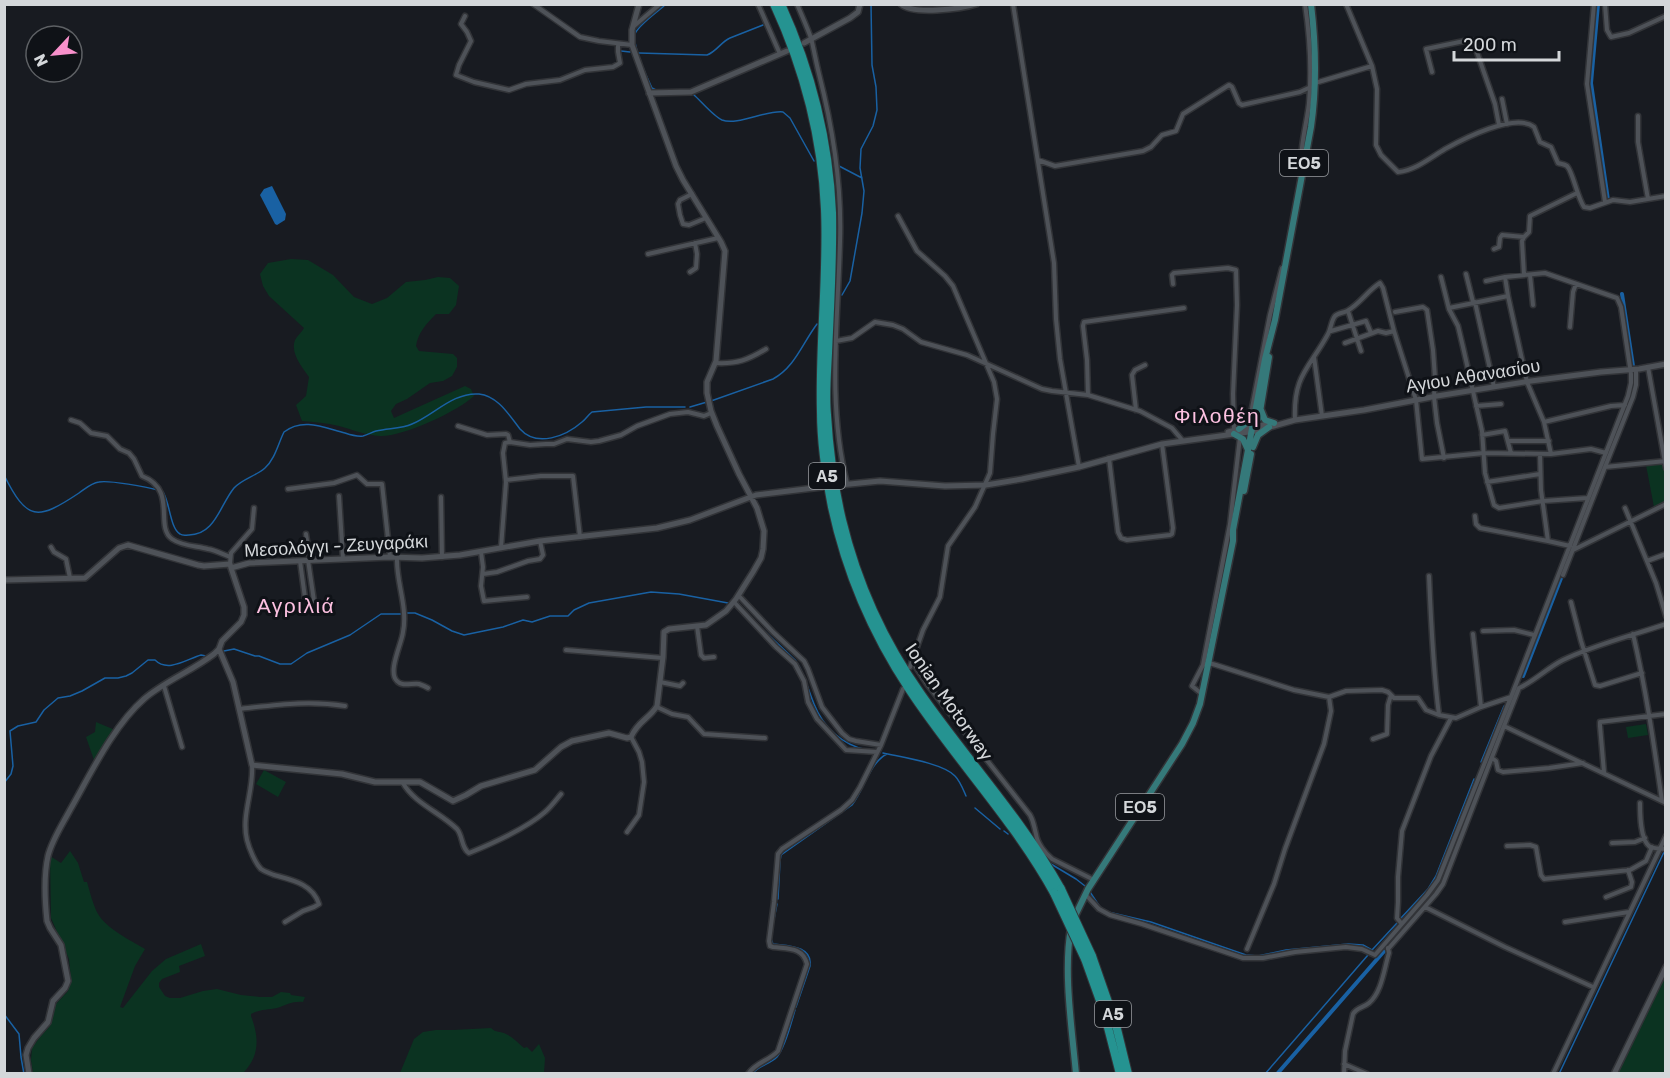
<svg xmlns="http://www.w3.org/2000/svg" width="1670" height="1078" viewBox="0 0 1670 1078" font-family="Rubik,sans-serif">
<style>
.green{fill:#0b3321}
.water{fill:#1961a3}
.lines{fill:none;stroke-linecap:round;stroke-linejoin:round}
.stream{stroke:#1961a3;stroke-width:1.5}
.canal{stroke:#1961a3;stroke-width:4}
.street-casing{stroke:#323438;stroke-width:7}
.secondary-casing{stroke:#323438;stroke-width:8}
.primary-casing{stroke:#323438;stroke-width:9}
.highway-casing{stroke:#323438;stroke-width:10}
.street{stroke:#4e5258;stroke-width:4}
.secondary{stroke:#4e5258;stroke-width:5}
.primary{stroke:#35797a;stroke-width:6}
.highway{stroke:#259391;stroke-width:8}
.highway-bridge-casing{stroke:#323438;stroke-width:10;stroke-linecap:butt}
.highway-bridge{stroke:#259391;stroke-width:8}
.labels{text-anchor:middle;stroke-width:6;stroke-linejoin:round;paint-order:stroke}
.shield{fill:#0f1217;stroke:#999ca0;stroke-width:1.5}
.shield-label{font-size:16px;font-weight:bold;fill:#d4d7da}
.street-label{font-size:18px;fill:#d4d7da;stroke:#0f1217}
.quarter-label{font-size:21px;letter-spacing:1.5px;fill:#fdc1e1;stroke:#0f1217}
</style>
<rect width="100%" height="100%" fill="#181b21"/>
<!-- green -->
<path class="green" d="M291 259 308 260 333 275 354 297 372 304 387 298 406 282 425 280 438 277 450 278 459 286 456 305 449 314H436C426 324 418 333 416 346L419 351 453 354 457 358V367L452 376 443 381 430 383 407 399 396 404 391 411 394 418 465 386 471 389 474 396C458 411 403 437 380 436 366 435 353 430 339 426 326 423 314 422 302 421L296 405 306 396 309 377C302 367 290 353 295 340 297 336 302 332 304 328L269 296 263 286 260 274 268 263Z
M1663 463 1665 475V501L1654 507 1646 465Z
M96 722 115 730 95 763 86 737 95 732Z
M1646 724 1648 735 1628 738 1626 727Z
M264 770 286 782 278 797 256 784Z
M70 851 78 863 84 882H87C90 892 93 905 98 914 107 929 130 940 145 949L135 966 120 1007 123 1008 152 971 166 959 201 944 205 956 179 966 180 972 162 979 159 983V987L165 996 170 998H180L203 991 217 989 241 995 260 997H272L281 992 290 993 291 995 305 997 303 1002C292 1001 287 1005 277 1008 268 1010 260 1009 251 1014V1016C259 1037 260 1056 243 1073H33L31 1060 32 1048 40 1037 50 1026 56 1004 68 991 71 979 69 959 51 918 50 856 61 863Z
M1665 972V1073L1617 1074Z
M491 1028C496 1033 500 1031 506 1034 513 1037 518 1043 524 1048L527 1047 532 1052 539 1044 545 1058 544 1073H400L414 1039 423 1032 436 1030H453Z"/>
<!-- water -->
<path class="water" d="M272 186 286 214 285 220 277 225 275 224 260 195 264 189Z"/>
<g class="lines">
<!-- stream -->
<path class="stream" d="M666 4C659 11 638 25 635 34 632 45 647 78 652 88L656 90H673
M621 51 630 52
M639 53 707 55C716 52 721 42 730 38L763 25
M693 94C701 101 713 116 722 120 737 126 766 110 783 112L790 118 814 161
M839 166 862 178
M842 295 850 281 862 213 864 191 860 168 861 149 873 126 877 110 876 87 872 65 871 4
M711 401 773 379C795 367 802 344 817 324
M690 407 707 402
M4 475C27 521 37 521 79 493 85 489 91 483 99 482 109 480 147 487 158 490
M163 492C170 503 170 528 180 534 183 536 185 535 189 535 215 535 220 505 234 488 242 479 256 476 265 468 275 459 278 444 284 432 303 417 325 428 345 433 351 435 357 437 363 436 368 435 372 432 376 431 388 428 401 429 412 424 434 415 453 392 479 394 498 396 509 415 520 429 537 448 566 436 582 422 586 419 588 415 592 412L646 407H685
M407 613H415L432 620 452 631 464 635 503 627 523 620 532 622 550 616H568L574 610 589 603 651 592 679 594 728 603
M760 627 795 660 800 668C806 680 809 692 814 704 823 727 842 745 867 750
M224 651 234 649 255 656H259L280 664H291L307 653 350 635 381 614H401
M883 753C900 757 943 763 955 776 960 781 963 789 966 796
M1481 762 1504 706
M4 783 11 774 13 766 10 731 18 726 36 722 44 710 58 698 70 696 82 691 105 678H118L126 676 132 673 148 660H155C168 673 187 659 201 655L206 656
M975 808 1000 829
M1004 831 1008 834
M1051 864 1076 879 1085 886
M1090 892 1100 907 1108 912 1151 922 1246 955 1258 956 1286 950 1348 944 1363 945 1372 950 1397 923
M778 899 780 861 781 855 852 805C864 790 870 762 887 754
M1401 918 1428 889 1436 876 1474 779
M772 929 777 904
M771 939 773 944C786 946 813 945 810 966L796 1007
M4 1014 19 1034 21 1057 24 1074
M752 1074C759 1065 769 1065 777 1057 786 1046 791 1023 795 1010
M1265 1074 1368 955
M1559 1074 1664 852"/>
<!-- canal -->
<path class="canal" d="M1598 4 1591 83 1608 200
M1622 294 1633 366
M1523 676 1563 573
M1277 1074 1386 949"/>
<defs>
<path id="street" d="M533 4 580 37 599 41 632 45
M758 4 780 54
M797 4C802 16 807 27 811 38 814 50 816 62 819 74 833 129 842 185 840 242 838 322 827 404 847 483
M1013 4 1054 263 1056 319 1060 359 1079 467
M1346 4 1372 66
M1594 4 1587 84 1605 202
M1605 4 1607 30 1611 37 1629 33 1666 16
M465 16 461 24 467 32 471 41 459 65 456 75 474 82 509 90 526 84 560 80 585 70 613 67 620 63 618 52V44
M634 26 660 4
M1432 72 1426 49 1469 40 1473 41 1495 104 1499 125
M1315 83 1372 66 1377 89 1376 145 1381 155 1398 172C1416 170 1430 158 1445 149 1463 139 1515 112 1534 127L1540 142 1551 147 1558 163C1561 164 1564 164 1567 166 1573 172 1577 197 1584 207L1590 208 1613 200 1630 202 1666 196
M1502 99 1507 124
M1638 116V142L1648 199
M1038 160 1055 166 1143 151 1151 147 1162 135 1176 131 1183 114 1229 85 1232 87 1239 103 1242 105 1300 92 1315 85
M1302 168C1299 149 1307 123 1309 103 1312 69 1310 38 1305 4
M692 194 680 200 678 204 680 215 683 224 689 225 706 218
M898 216 917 251 945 276 953 286 994 382 997 399 993 434 990 473 975 507 948 546 940 597 923 630 910 667
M1494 249 1499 247 1500 238 1502 235 1524 237
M648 254 718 238
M690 272 696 268 697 254 695 243
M1466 274 1473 302
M1524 275 1522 241 1524 237 1529 232 1530 216 1577 193
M1530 275 1533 305
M1441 277 1449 309 1458 326 1463 347 1482 431 1485 473 1494 505 1499 508 1543 501 1588 498
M1486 281 1505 277
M1173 284 1172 275 1174 273 1228 268 1236 270 1237 305 1233 394 1234 430
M1475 302 1494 387
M1449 308 1508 296
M1348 311 1361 351
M1395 312 1423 307 1427 310 1433 350 1435 378 1434 397 1437 423 1444 458
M1570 327 1573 292 1576 284
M1331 331 1366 321 1371 333
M836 341 852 338 875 322 893 325 903 329 921 342 967 355 1042 389 1052 391 1088 395 1140 411 1172 428 1183 441
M1345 343 1378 331 1386 333 1394 331
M1314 357 1322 416
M716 363C737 364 748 360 766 349
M1648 367 1666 468
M1636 370V385L1633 397 1605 467 1666 461
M1088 395 1087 360 1083 326 1084 322 1184 308
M1476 406 1501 404
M1136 410 1132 375 1135 370 1145 365
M1248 418 1252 408 1270 315 1282 268
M71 420 80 423 91 433 107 436 120 449 129 453 134 459 142 476C178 490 154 526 172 539 182 546 196 546 208 549 215 550 222 554 230 557
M1295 420C1293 375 1309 369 1328 334 1331 329 1331 321 1335 316 1338 313 1343 313 1347 311 1360 304 1368 290 1380 283L1383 288 1394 331 1416 400 1422 459 1484 453 1551 454 1591 449 1606 453
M1544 422 1611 406 1625 405
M458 426 487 435 506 434 508 435 510 442
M1482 435 1505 431 1511 453
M1509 441H1549
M1109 458 1118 532 1121 538 1127 540 1170 535 1172 534 1173 528 1162 444
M506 480 541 476H573L580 537
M1487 482 1540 474
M288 489 334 483 357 475 367 484H382L390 557
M339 496 343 559
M441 497 442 557
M1625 508 1656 583 1666 616
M1475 516 1476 524 1480 528 1548 541 1541 490 1540 454
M306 534 310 560
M1548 541 1570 546
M51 547 54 552 66 559 70 578
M501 548 506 482 503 453 505 443 510 442 530 445 546 444H554L567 439 591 442 599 441 621 435 637 426 670 414 688 412 704 416 711 413
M1573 550 1666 504
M481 552 483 567 481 586 484 601 527 597
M397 558C396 582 408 607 403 632 402 643 387 672 397 681 402 687 412 683 419 684 422 685 425 686 428 688
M308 560 314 601
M300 561 305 598
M1647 561 1666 554
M230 564 231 553 252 529 254 508
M483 574 497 572 528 561 540 559 543 555 540 541
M1563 575 1605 467
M1429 576C1431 623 1433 669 1439 715
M739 596 773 632 804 661 808 669 822 707 842 733 849 739 856 741 881 745
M734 602 776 647 795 664 804 681 808 702 817 719 846 750 877 752
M1571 602 1581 641 1595 685 1600 686 1642 673
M697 626 701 655 704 658 714 657
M1483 631 1514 630 1534 635
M1473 634 1481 707
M1633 634C1646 689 1654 745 1662 801
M566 650 663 658
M912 661 927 684 1030 815C1034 822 1034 827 1036 834 1037 843 1045 853 1052 859L1094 880
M1203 665 1209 663 1216 665 1294 690 1329 697 1346 691 1382 690 1388 692 1394 698H1418L1426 710 1439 715 1456 718 1481 707 1511 697 1628 396 1631 383V374L1621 307 1617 298 1545 273 1505 277 1508 296 1527 382 1544 422 1551 454
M660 682 680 686 683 683
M164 686 182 747
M1519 688 1504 726 1666 803
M1519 688C1535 681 1547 668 1563 660 1596 644 1631 636 1666 624
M1202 694 1192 686 1203 665 1230 524 1240 437
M657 707 672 714 688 717 704 734 765 738
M239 709C276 705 308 700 345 706
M1373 739 1387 734 1388 705 1391 695
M1492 758 1496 761 1498 770 1503 772 1549 768 1583 763
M252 765C254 790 241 815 247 840 249 848 255 863 261 869 265 872 270 873 274 875 292 880 313 884 319 904L314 907 303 911 285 922
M1604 772 1600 726V722L1666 714
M403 783C414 803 441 813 457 829 463 836 461 848 469 853 491 844 528 827 545 812 551 807 556 800 561 794
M1640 803C1640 814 1640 840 1650 847 1655 849 1661 848 1666 849
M627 832 639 815 644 782 642 762 639 752 631 737
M1612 843 1635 842 1645 838
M1507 846 1530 845 1536 847 1541 875 1544 879 1630 870 1646 861 1652 847
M1086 895 1099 909 1110 915 1142 924 1243 958H1263L1295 952 1346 947 1362 949 1375 955 1427 895 1438 880 1511 697
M1606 897 1631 887 1632 882 1628 870
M1425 907 1505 947 1593 987
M1565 922 1629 912
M1401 923 1397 918 1398 902V877L1402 831 1431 756 1451 718
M1247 949 1274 884 1285 849 1324 744 1331 711 1329 697
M1388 949 1436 894 1443 884 1504 726
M1344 1064 1367 1074
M748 1074C756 1062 769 1061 778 1051L807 964C803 947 788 949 773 947L770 946 769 941 774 902 778 854 782 849 841 810 852 800 860 787 881 745 903 689
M1344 1074 1345 1051 1353 1014C1357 1007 1363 1008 1369 1003 1382 992 1384 969 1389 953L1388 948
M1553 1074 1666 836"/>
<path id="secondary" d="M901 4C912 15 961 9 976 4
M804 43 850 18 858 12 860 4
M649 93 691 92 787 51
M1228 432 1239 429 1275 423
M840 485 880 481 945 486 986 485 1022 479 1079 467 1162 444 1256 431 1295 420 1364 410 1437 396 1531 381 1601 372 1639 369 1666 364
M231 568 249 563 390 557 422 558 460 555 540 541 657 528 690 520 756 495 822 487
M4 580 85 578 119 548 128 545 198 565 204 566 230 564 231 568
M219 649 233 682 252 765 342 774 375 782H420L453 801 466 795 481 786 535 770 561 747 572 741 609 733 627 738 631 737C638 721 649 719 657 706L663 657 664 632 669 629 706 625 726 611 736 599 753 572 761 558 763 549 764 531 757 508 739 474 717 426 711 411 707 393V382L716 361 725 251 721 242 683 180 676 166 632 45V30L639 4
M29 1074 26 1055 28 1048 34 1038 48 1022 53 1001 65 988 68 981 61 945 50 928 47 921C45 902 44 874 48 856 52 840 62 825 70 810 90 775 113 726 144 699 165 681 192 671 214 654L219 649 222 641 241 622 244 615V607L231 568
M1614 1074 1666 967"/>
<path id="primary" d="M1261 410 1265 420 1274 423
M1259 418 1269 357
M1239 429 1249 421 1254 413
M1234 434 1243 439 1248 450
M1253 447 1258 435 1269 427
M1244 491 1251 454
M1074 918 1088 889 1182 744 1193 723 1200 704 1233 541V530L1265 359 1275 320 1311 127C1317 86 1316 46 1311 4
M1071 928C1063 971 1072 1029 1076 1074"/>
<path id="highway" d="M774 4C804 69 822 138 825 209 828 276 819 344 821 412 821 444 826 476 832 507 846 572 872 633 909 689 955 759 1013 819 1054 893
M781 4C811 70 829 141 832 213 833 260 830 306 828 353 827 374 825 395 827 415 829 450 834 486 842 520 857 582 884 642 921 694 967 760 1022 819 1061 889
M1092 956 1116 1025 1128 1074
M1085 959 1104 1012 1120 1074"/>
</defs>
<!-- street casing -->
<use href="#street" class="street-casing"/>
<!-- secondary casing -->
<use href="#secondary" class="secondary-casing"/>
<!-- primary casing -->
<use href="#primary" class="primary-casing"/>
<!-- highway casing -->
<use href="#highway" class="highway-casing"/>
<!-- street -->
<use href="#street" class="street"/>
<!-- secondary -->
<use href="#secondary" class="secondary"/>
<!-- primary -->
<use href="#primary" class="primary"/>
<!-- highway -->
<use href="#highway" class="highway"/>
<defs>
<path id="highway-bridge" d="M1061 889 1092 956
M1054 893 1085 959"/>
</defs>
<!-- highway-bridge casing -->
<use href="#highway-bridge" class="highway-bridge-casing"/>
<!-- highway-bridge -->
<use href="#highway-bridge" class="highway-bridge"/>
</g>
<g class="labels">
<!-- shield labels -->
<g class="shield">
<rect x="1280" y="150" width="48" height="26" rx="4.5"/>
<rect x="809" y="463" width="36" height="26" rx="4.5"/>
<rect x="1116" y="794" width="48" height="26" rx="4.5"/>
<rect x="1095" y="1001" width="36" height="26" rx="4.5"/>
</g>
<g class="shield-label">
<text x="1304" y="169">ΕΟ5</text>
<text x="827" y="482">Α5</text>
<text x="1140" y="813">ΕΟ5</text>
<text x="1113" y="1020">Α5</text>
</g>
<!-- street labels -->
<g class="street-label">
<text transform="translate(1473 376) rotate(-9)" y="6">Αγιου Αθανασίου</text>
<text transform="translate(336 546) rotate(-3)" y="6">Μεσολόγγι - Ζευγαράκι</text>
<text transform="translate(949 702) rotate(55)" y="6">Ionian Motorway</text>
</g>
<!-- quarter labels -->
<g class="quarter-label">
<text x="1217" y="423">Φιλοθέη</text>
<text x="296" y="613">Αγριλιά</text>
</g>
</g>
<!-- border -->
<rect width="1670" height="1078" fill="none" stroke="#d4d7da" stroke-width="12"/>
<!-- north arrow -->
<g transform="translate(54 54) rotate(244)"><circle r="28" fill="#0f1217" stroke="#5e6165" stroke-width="1.5"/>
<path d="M0-4.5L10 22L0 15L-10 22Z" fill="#f890cb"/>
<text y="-9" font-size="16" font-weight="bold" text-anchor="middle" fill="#d4d7da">N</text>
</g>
<!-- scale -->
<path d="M1454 51v9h105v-9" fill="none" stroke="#d4d7da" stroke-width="3"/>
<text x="1463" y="51" font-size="18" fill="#d4d7da" stroke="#0f1217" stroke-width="4.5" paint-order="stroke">200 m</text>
</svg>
